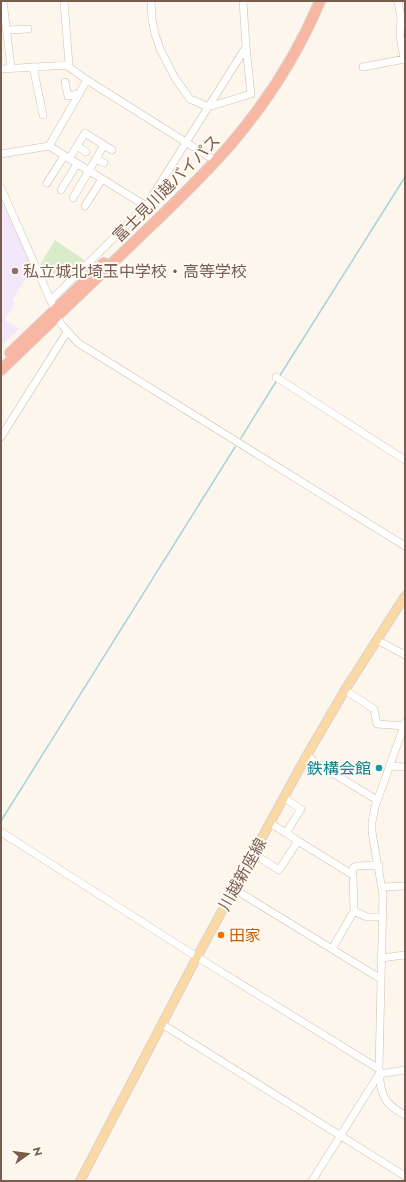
<svg xmlns="http://www.w3.org/2000/svg" width="406" height="1182" viewBox="0 0 406 1182" font-family="Jost,'Noto Sans JP',sans-serif">
<style>
.education{fill:#f3e8fa}
.green{fill:#d8ecc9}
.lines{fill:none;stroke-linecap:round;stroke-linejoin:round}
.stream{stroke:#a5d3da;stroke-width:1.5}
.minor-casing{stroke:#d1beb0;stroke-width:8}
.major-casing{stroke:#dad1cd;stroke-width:10}
.highway-casing{stroke:#dad1cd;stroke-width:12}
.minor{stroke:#fff;stroke-width:7}
.major{stroke:#fbd9a5;stroke-width:8}
.highway{stroke:#f7b7a3;stroke-width:10}
.education-dot{fill:#8d6e63;stroke:#fffaf3;stroke-width:1.5}
.culture-dot{fill:#0f9aa8;stroke:#fffaf3;stroke-width:1.5}
.food-dot{fill:#e8710a;stroke:#fffaf3;stroke-width:1.5}
.labels{text-anchor:middle;stroke-width:4;stroke-linejoin:round;paint-order:stroke}
.street-label{font-size:16px;fill:#7a5c4d;stroke:#fffaf3}
.education-label{font-size:16px;fill:#785e54;stroke:#fffaf3;text-anchor:start}
.culture-label{font-size:16px;fill:#0d838f;stroke:#fffaf3;text-anchor:end}
.food-label{font-size:16px;fill:#c56008;stroke:#fffaf3;text-anchor:start}
</style>
<rect width="100%" height="100%" fill="#fdf6ec"/>
<!-- education -->
<path class="education" d="M1 199 31 264 26 278 12 300 15 303 5 320 19 329 1 346Z"/>
<!-- green -->
<path class="green" d="M55 240 83 259 84 261 65 281 40 265Z"/>
<g class="lines">
<!-- stream -->
<path class="stream" d="M279 377 405 177
M241 438 277 380
M1 821 235 447"/>
<defs>
<path id="minor" d="M3 1 11 68
M151 1 152 19 155 34 160 49 175 78 190 99 208 107 251 94 246 47
M398 1 401 17 400 36 404 59
M7 30 28 29
M66 65 87 80 211 158
M33 67 43 115
M363 67 405 59
M1 69 69 65 64 1
M65 82 68 96 79 94
M49 146 146 206 246 47 243 1
M77 146 86 152
M1 154 49 146 87 80
M69 159 85 133 112 150
M96 159 104 163
M47 183 64 156
M1 188 61 324 78 343 405 546
M61 190 77 164
M73 198 104 145
M85 206 102 179
M51 300 146 206
M276 377 405 460
M1 437 67 332
M377 640 405 655
M345 690 374 709 377 724 404 726
M405 723 375 807 372 822V832L383 895 379 1069C380 1093 383 1104 405 1115
M307 755 316 763 377 800
M389 766 405 767
M270 823 286 833
M1 832 197 957 379 1069
M298 841 353 875 354 911 332 949
M254 854 279 870 298 841 286 833 301 809 284 798
M351 873 354 867 357 866 379 865
M383 887 405 886
M234 889 381 979
M354 911 367 917H382
M381 958 405 955
M162 1024 405 1176
M312 1181 379 1074 405 1070"/>
<path id="major" d="M80 1181 197 957 307 755 345 690 405 596"/>
<path id="highway" d="M10 353 104 263
M1 370C44 329 87 287 130 246 164 213 199 181 230 145 267 102 298 53 320 1"/>
</defs>
<!-- minor casing -->
<use href="#minor" class="minor-casing"/>
<!-- major casing -->
<use href="#major" class="major-casing"/>
<!-- highway casing -->
<use href="#highway" class="highway-casing"/>
<!-- minor -->
<use href="#minor" class="minor"/>
<!-- major -->
<use href="#major" class="major"/>
<!-- highway -->
<use href="#highway" class="highway"/>
</g>
<!-- markers -->
<circle class="education-dot" cx="15" cy="271" r="4"/>
<circle class="culture-dot" cx="379" cy="768" r="4"/>
<circle class="food-dot" cx="221" cy="935" r="4"/>
<g class="labels">
<!-- street labels -->
<g class="street-label">
<text transform="translate(166 188) rotate(-45)" y="6">富士見川越バイパス</text>
<text transform="translate(242 874) rotate(-61)" y="6">川越新座線</text>
</g>
<!-- education labels -->
<g class="education-label">
<text x="23" y="277">私立城北埼玉中学校・高等学校</text>
</g>
<!-- culture labels -->
<g class="culture-label">
<text x="371" y="774">鉄構会館</text>
</g>
<!-- food labels -->
<g class="food-label">
<text x="229" y="941">田家</text>
</g>
</g>
<!-- border -->
<rect width="406" height="1182" fill="none" stroke="#7a5c4d" stroke-width="4"/>
<!-- north arrow -->
<g transform="translate(28 1154) rotate(76)" stroke="#fffaf3" stroke-width="3" paint-order="stroke">
<path d="M0-3L7 15L0 10L-7 15Z" fill="#7a5c4d"/>
<text y="-6" font-size="11" font-weight="bold" text-anchor="middle" fill="#7a5c4d">N</text>
</g>
</svg>
